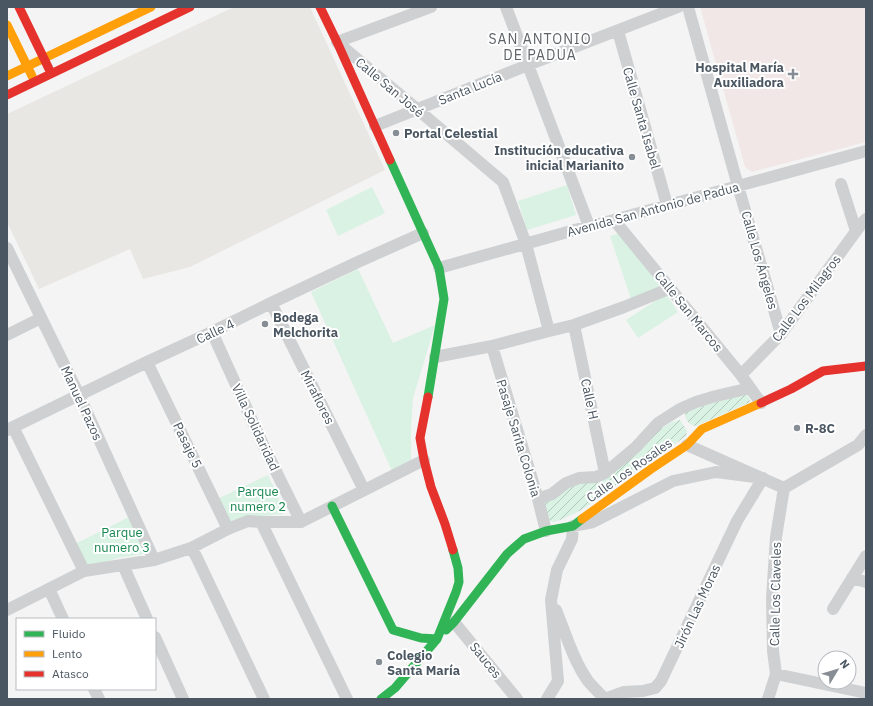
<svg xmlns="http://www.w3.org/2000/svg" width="873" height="706" viewBox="0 0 873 706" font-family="'IBM Plex Sans',sans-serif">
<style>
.commercial{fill:#e8e7e3}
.medical{fill:#f1e7e6}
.park{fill:#d9f2e3}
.garden{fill:url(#garden-furrows)}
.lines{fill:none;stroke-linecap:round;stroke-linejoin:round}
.street{stroke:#ced0d2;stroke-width:12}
.fast{stroke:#30b455;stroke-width:9}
.slow{stroke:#ff9f0a;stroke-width:9}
.jam{stroke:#e5322d;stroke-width:9}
.poi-dot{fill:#868d94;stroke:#fff;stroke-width:1.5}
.labels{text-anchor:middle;stroke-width:4;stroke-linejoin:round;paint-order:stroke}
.poi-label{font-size:13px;font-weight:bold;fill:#4a5661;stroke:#fff;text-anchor:start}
.street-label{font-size:13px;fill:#4a5661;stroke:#fff}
.park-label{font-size:13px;fill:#17864f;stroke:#fff}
.neighbourhood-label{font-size:14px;letter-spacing:1px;fill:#5f6368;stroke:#fff}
</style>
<defs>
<pattern id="garden-furrows" width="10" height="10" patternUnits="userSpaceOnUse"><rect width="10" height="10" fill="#d9f2e3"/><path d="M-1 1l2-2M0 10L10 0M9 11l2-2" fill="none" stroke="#b2c7bb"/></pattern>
</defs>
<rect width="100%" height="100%" fill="#f4f4f4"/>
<!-- commercial -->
<path class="commercial" d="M234 7H310L385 170 190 267 143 279 130 249 39 289 7 222V114Z"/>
<!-- medical -->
<path class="medical" d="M700 7H866V142L752 172 745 167Z"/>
<!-- park -->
<path class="park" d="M567 185 576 215 527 230 518 201Z
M372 187 385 213 338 236 326 210Z
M621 233 661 288 631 299 610 236Z
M358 269 393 343 435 325 413 398 411 429V463L392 471 311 292Z
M666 294 678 312 638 338 626 320Z
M268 475 285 512 283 514 252 517 228 525 215 500Z
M131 516 149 553 118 558 85 569 73 545Z"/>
<!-- garden -->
<path class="garden" d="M745 393 749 398 750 402 696 426C688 425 685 419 685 412Z
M680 420 687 431 686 436 583 509 563 519 554 522 550 521 547 517 543 501 567 487 589 481 655 432 672 422Z"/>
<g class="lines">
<!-- street -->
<path class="street" d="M431 7 337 42 417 109 503 182 526 244 549 331
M506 7 589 226
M688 7 738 186 781 334
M618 31 667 205
M375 126 528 65 678 7
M841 184 856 231
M614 220 741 375 761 403
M7 248 79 395 154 560
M439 268 589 226 599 224 866 151
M271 303 364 490
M574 325 605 473
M212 332 265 449 301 522
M7 335 41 318
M492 346 538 499 546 531
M435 357 492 346 549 331 574 325 624 307 671 288
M147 362 228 529
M741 375 781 334 862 223 866 219
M13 427 84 571
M7 430 147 362 212 332 271 303 360 261 423 233
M687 445 784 488
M784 488 858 445 866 435
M538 499 552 494 566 483 579 478 596 477 605 473 636 447 658 423 680 409 696 402 716 396 750 388
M261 522 347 699
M191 548 196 556 264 699
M123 565 147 619
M852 578 866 582
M49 589 63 619
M833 609 866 556
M7 610 84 571 154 560 191 548 228 529 248 521 261 522H301L424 460
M556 610C566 634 573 660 588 681 593 687 599 693 605 699
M454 622 517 699
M155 637 183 699
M776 674 866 693
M94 689 99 699
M547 699 558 681 551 600 557 570 572 539 573 526 593 522 673 481 716 472 763 478 737 521 661 681 655 688 643 691 624 692 605 699
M768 699 776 674 773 651 772 598 776 537 784 488"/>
<!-- fast -->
<path class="fast" d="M390 160 439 268 444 299 428 397
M332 506 393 630 421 638 437 639
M446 630 454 622 507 554 524 539 546 531 573 526 582 519
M381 699 395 688 437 639 456 592 459 582 458 568 453 550"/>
<!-- slow -->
<path class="slow" d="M7 25 32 76
M7 76 151 7
M582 519 651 469 687 445 702 429 761 403"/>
<!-- jam -->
<path class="jam" d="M19 7 49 69
M320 7 337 42 390 160
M7 95 190 7
M428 397 420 438 424 460 431 487 445 524 453 550
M761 403 791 389 823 371 866 366"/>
</g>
<!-- markers -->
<g class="poi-dot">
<path d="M791 68h4v4h4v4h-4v4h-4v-4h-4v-4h4z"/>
<circle cx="396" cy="133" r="4"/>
<circle cx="632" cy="157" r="4"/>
<circle cx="265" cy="324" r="4"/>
<circle cx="797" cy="428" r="4"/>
<circle cx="379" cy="662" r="4"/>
</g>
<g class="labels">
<!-- poi labels -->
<g class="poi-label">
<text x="784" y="72" text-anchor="end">Hospital María<tspan x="784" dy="15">Auxiliadora</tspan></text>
<text x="404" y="138">Portal Celestial</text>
<text x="624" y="155" text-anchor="end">Institución educativa<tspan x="624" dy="15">inicial Marianito</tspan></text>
<text x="273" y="322">Bodega<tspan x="273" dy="15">Melchorita</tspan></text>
<text x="805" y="433">R-8C</text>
<text x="387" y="660">Colegio<tspan x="387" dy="15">Santa María</tspan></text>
</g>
<!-- street labels -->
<g class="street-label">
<text transform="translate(390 87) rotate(40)" y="5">Calle San José</text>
<text transform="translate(470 88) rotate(-22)" y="5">Santa Lucía</text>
<text transform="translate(642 118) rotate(74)" y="5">Calle Santa Isabel</text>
<text transform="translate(653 209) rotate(-15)" y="5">Avenida San Antonio de Padua</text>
<text transform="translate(760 260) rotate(74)" y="5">Calle Los Ángeles</text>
<text transform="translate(806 298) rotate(-53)" y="5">Calle Los Milagros</text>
<text transform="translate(689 311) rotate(51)" y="5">Calle San Marcos</text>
<text transform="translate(215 331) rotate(-25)" y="5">Calle 4</text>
<text transform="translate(318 397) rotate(63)" y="5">Miraflores</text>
<text transform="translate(590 399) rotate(78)" y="5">Calle H</text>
<text transform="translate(82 403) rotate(65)" y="5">Manuel Pazos</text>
<text transform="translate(256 427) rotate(65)" y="5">Villa Solidaridad</text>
<text transform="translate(519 438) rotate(73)" y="5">Pasaje Sarita Colonia</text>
<text transform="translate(188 445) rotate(64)" y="5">Pasaje 5</text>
<text transform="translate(629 470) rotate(-35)" y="5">Calle Los Rosales</text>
<text transform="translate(775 594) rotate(-89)" y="5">Calle Los Claveles</text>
<text transform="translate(697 606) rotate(-65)" y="5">Jirón Las Moras</text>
<text transform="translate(486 660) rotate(51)" y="5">Sauces</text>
</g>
<!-- park labels -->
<g class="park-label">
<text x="258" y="496">Parque<tspan x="258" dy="15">numero 2</tspan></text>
<text x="122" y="537">Parque<tspan x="122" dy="15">numero 3</tspan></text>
</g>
<!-- neighbourhood labels -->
<g class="neighbourhood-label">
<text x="540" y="44">SAN ANTONIO<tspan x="540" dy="16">DE PADUA</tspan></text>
</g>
</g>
<!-- border -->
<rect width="873" height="706" fill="none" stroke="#4a5661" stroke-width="16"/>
<!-- legend -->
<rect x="16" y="618" width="140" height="72" fill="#ffffff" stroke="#b7bbc0"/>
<rect x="24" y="631" width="20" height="6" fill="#30b455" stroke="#b7bbc0"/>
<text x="52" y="638" font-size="12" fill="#4a5661">Fluido</text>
<rect x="24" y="651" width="20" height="6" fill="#ff9f0a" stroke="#b7bbc0"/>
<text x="52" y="658" font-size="12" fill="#4a5661">Lento</text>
<rect x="24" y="671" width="20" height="6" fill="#e5322d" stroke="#b7bbc0"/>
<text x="52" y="678" font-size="12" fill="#4a5661">Atasco</text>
<!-- north arrow -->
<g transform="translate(837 670) rotate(52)"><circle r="19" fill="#ffffff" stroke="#b7bbc0"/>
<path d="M0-3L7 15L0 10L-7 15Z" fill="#868d94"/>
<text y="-6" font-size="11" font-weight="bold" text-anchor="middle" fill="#4a5661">N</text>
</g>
</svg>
